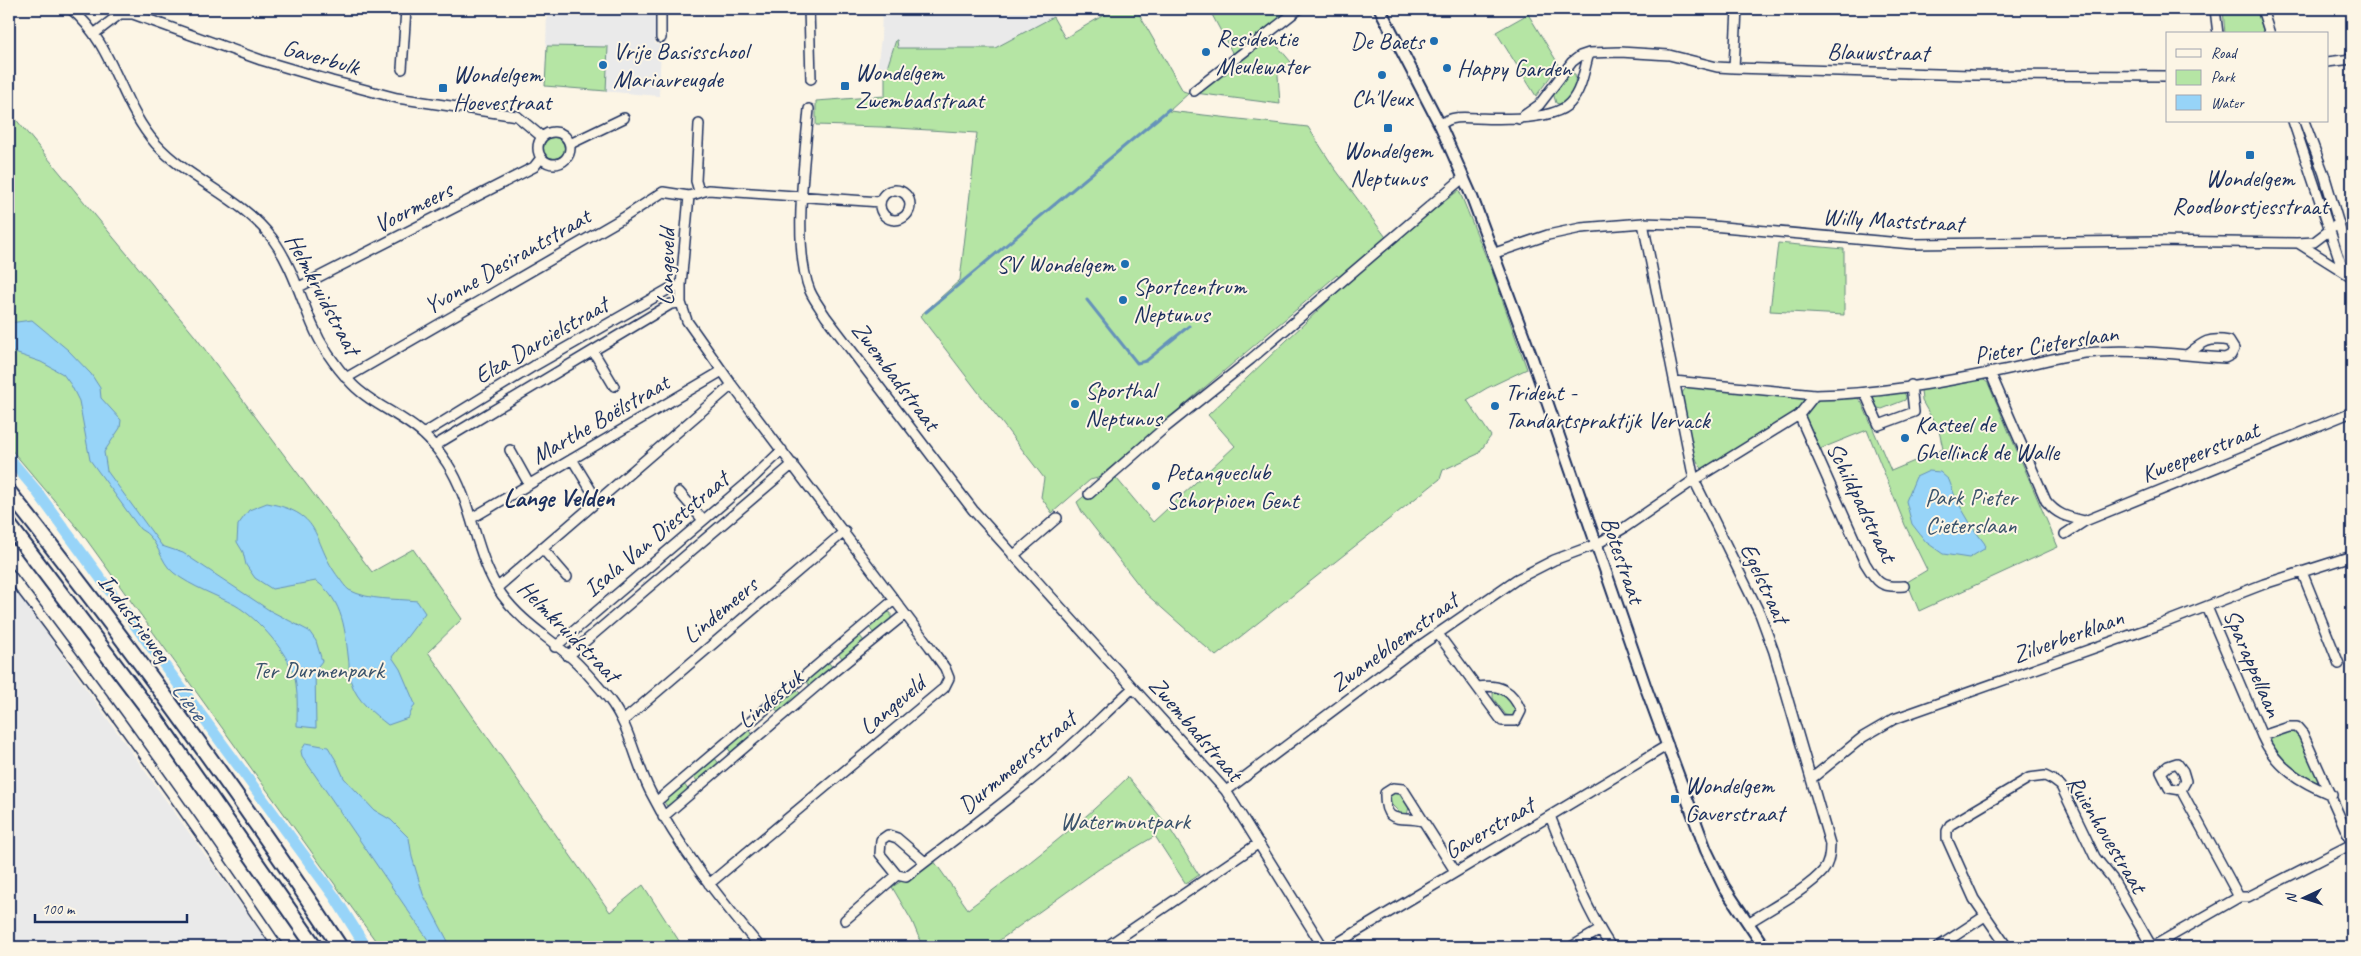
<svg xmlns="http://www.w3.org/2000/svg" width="2361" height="956" viewBox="0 0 2361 956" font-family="Caveat,sans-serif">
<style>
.built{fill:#eaeaea}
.green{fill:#b5e5a4;stroke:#688a81}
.water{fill:#97d4f8;stroke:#6592ba}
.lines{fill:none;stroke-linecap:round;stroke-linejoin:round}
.stream{stroke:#6592ba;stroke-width:3}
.canal{stroke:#97d4f8;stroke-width:11}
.minor-casing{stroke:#1b2f5e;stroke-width:12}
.tertiary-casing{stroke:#1b2f5e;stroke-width:14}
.trunk-casing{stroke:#1b2f5e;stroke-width:18}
.minor{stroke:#fcf5e5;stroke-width:9}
.tertiary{stroke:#fcf5e5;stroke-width:10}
.trunk{stroke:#fcf5e5;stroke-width:14}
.poi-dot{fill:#1f6fb2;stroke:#fcf5e5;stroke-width:2}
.labels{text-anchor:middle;stroke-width:4;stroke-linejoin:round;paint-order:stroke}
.poi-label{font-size:24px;fill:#1b2f5e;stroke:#fcf5e5;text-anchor:start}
.street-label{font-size:24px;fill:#1b2f5e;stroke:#fcf5e5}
.park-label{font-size:24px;fill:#3a536c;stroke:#fcf5e5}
.neighbourhood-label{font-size:25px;font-weight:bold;fill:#1b2f5e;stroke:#fcf5e5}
.water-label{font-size:25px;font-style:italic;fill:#3a5884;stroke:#fcf5e5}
</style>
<rect width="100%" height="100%" fill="#fcf5e5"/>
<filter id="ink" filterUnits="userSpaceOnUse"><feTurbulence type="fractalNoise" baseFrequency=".02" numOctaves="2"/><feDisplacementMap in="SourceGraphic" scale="10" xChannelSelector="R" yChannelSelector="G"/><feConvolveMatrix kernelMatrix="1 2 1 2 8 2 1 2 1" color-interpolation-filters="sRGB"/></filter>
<g filter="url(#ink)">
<!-- built -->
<path class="built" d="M547 9H656L655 44 661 45 659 96 545 86Z
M882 9H1049L1053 17 995 48H898L896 40 887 67 877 70 881 38Z
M9 582 17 592 271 947H9Z"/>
<!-- green -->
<path class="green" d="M1114 9H1136L1183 91 1189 93 1169 111 1308 127 1333 166 1391 244 1459 190 1493 274 1527 369 1487 388 1467 400 1491 436 1478 454 1443 470 1440 479 1216 656 1145 593 1082 512 1077 502 1112 473 1153 522 1235 446 1208 415 1345 285 1337 275 1098 478 1090 480 1052 513 1041 497 1044 478 920 316 960 280 977 133 881 127 816 125V101L885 96V74L896 40H897L898 48H995L1053 17 1065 38Z
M1209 9H1293L1234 56Z
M2223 9H2257L2264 34H2225Z
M1528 14 1559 65 1536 96 1496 32Z
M1269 36 1291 62 1278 75 1280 104 1195 93Z
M547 46 608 47 606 91 545 86Z
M1571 73 1575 74C1577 86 1571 100 1559 104L1556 103 1553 93Z
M9 111 194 335 372 572 413 549 462 619 428 652 610 912 643 885 683 947H380L81 532 9 447Z
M542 148a12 12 0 1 1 24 0a12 12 0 1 1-24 0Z
M1778 243 1844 249V315L1770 311Z
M1981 378 1988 383 2058 547 1919 611 1907 582 1927 570 1905 525 1867 430 1820 449 1803 411 1703 469C1691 462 1685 407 1682 393L1688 385 1856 396 1862 403 1891 471 1943 449 1939 431 1922 401 1921 390Z
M1904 392 1906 397 1905 400 1882 409 1874 407 1871 395Z
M886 612 891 613V619L874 634 869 627Z
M859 635 864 641 843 659 838 653Z
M828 662 833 668 811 687 805 680Z
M796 689 801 694 780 714 774 707Z
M1501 690 1516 708V712L1512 716 1506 715 1493 698V693Z
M748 729 753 736 732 754 727 747Z
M2292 730C2308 739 2313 765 2320 782L2316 783 2290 766 2270 743 2272 736Z
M715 758 719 764 698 782 693 776Z
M1128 777 1168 826 1199 875 1186 884 1155 836 1099 869 990 947H920L922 945 912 921 892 887 934 861 968 909C1024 867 1079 826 1128 777Z
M684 784 689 791 667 806 664 802Z
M1396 792 1401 793 1409 807 1407 815H1402L1389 802 1390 796Z"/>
<!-- water -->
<path class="water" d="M32 320 68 350 91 374 100 388 101 398 121 420 120 428 104 452 107 471 162 546 183 553 269 610 309 631 316 641 322 661 315 670 316 728 297 726C297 713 298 698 296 684 293 657 258 618 235 605 216 595 192 587 174 573 159 562 159 538 140 529L90 460 79 401 71 385 63 374 41 362 9 351V323Z
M1929 471 1940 472 1949 480 1956 499 1973 528 1985 544 1984 549 1969 558 1943 554 1926 542 1912 524 1906 501 1916 477Z
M267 503C326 514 310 540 339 578 342 582 345 587 349 590 370 601 394 598 417 601L425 613 392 657 400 669 415 704 408 718 388 725C373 713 357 701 351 682 349 676 349 669 349 663 345 631 344 601 316 581L272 589 255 578 246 565 243 552 237 542 238 525 249 510Z
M306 743 328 747 337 762 344 778 374 810 391 820 409 838 412 857 423 894 451 947H433L302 756 301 751Z"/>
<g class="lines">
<!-- stream -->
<path class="stream" d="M1087 300 1137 363 1146 361 1189 326
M926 312 1169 109"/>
<!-- canal -->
<path class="canal" d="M9 458 35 489 334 896 366 947"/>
<defs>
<path id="minor" d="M71 9C114 44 120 104 156 144 190 181 241 197 272 238 291 264 300 295 312 324 321 346 335 366 352 384 372 405 403 415 424 435 433 443 441 454 447 463 474 504 474 555 502 595 523 624 552 639 577 663 588 674 599 687 609 699 630 726 635 761 650 791 679 848 719 898 760 947
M809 9 811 79
M2215 9 2218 34
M2262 9 2270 34
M94 34 120 14H133L261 60 332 81 397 98 517 116 542 137
M661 38V9
M2327 62 2352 59
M1734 68 1737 9
M402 69 406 9
M1194 91 1299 9
M809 109C805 157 792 247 810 291 814 300 821 309 826 317L973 510 1226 791 1323 947
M1519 119 1539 105 1572 62 1580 56 1589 53 1620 52 1669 55 1717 67 1734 68 1971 75 2167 76
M2293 121 2343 270
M2304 121 2324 174 2352 268
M1440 125C1451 116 1463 117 1477 118 1499 119 1554 121 1570 103 1582 90 1584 70 1589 53
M538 148a16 16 0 1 1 32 0a16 16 0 1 1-32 0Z
M570 144 624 118
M880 205a15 15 0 1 1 30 0a15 15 0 1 1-30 0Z
M699 191 696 181 699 124
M689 196 681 285V303L687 321 732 385 930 647 945 668 949 678 944 688 709 884
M689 196 708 190 880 202
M1643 223 1694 480 1760 614 1774 652 1830 844C1830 853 1829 864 1823 871 1807 890 1769 909 1748 923
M2298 243 2352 277
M1492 254 1548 235 1581 228 1643 223 1701 225 1912 244 2155 241 2297 243 2314 242 2339 223
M299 287 534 167 541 158
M593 351 614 386
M1990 372 2046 501C2057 515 2067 517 2085 521
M346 378 623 218 663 192 689 196
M1674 381 1815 395C1877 394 1939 383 1999 371 2028 365 2056 357 2085 353 2132 348 2178 355 2225 358L2231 355 2234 349 2229 341C2208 337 2203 342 2187 355
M1865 393 1879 425 1914 412 1911 385
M1799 415 1865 563C1877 583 1881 588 1904 586
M423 434 534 366 669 289 681 285
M434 446 671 304 681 303
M510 450 529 484
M572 459 597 500
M679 492 703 520
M1089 494 1161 431 1251 359 1464 177
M472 518 722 371
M2065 534 2085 521 2352 412
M542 548 567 577
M1013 556 1057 518
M2302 572 2339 664
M9 573C103 695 192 820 278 947
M498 587 732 385
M2207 607 2262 736
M1438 634 1502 721H1516L1521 711C1512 690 1500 684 1478 687
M555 647 753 478 782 450
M568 656 793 464
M623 721 845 531
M1811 779 1863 737 1894 719 2156 626 2264 584 2352 556
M2181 790 2169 788 2161 772 2168 766 2177 763 2183 771 2186 781 2181 790 2239 897
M1226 791 1411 652 1517 579 1554 560 1597 544 1624 528 1694 480 1799 415 1815 395
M2332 795C2301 782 2276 768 2262 736L2289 727H2297L2303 734 2352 844
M656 802 894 600
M1550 816C1568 861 1584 906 1611 947
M663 817 825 679 905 614
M1422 821C1403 815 1384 828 1385 793L1393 788 1403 789 1455 871
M925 862 897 838 888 835 881 840 880 854 897 875 906 877C951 842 998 808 1042 771 1074 745 1103 715 1133 688
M845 920 897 875
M1106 947 1259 843
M1331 947 1668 745
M1571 947 1600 930
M1938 947 1985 916
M2007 947 1974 899 1947 839V831L1950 825 2029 778 2045 776 2053 780 2061 786 2095 857 2112 878 2152 947
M2152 947 2239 897H2248L2352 844"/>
<path id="tertiary" d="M1380 9 1441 127 1472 197 1532 358 1646 688 1706 850 1724 887 1764 947"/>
<path id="trunk" d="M9 492C125 639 237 791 340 947
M9 525 155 718 315 947"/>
</defs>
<!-- minor casing -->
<use href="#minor" class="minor-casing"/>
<!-- tertiary casing -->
<use href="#tertiary" class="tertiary-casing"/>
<!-- trunk casing -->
<use href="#trunk" class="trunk-casing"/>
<!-- minor -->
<use href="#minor" class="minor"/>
<!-- tertiary -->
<use href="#tertiary" class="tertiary"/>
<!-- trunk -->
<use href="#trunk" class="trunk"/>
</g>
</g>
<!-- markers -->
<g class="poi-dot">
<circle cx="1434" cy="41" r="5"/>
<circle cx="1206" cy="52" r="5"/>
<circle cx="603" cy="65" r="5"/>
<circle cx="1447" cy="68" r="5"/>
<circle cx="1382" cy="75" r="5"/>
<rect x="840" y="81" width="10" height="10" rx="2.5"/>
<rect x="438" y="83" width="10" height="10" rx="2.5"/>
<rect x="1383" y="123" width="10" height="10" rx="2.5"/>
<rect x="2245" y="150" width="10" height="10" rx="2.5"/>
<circle cx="1125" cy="264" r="5"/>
<circle cx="1123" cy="300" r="5"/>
<circle cx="1075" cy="404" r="5"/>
<circle cx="1495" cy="406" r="5"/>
<circle cx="1905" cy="438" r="5"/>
<circle cx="1156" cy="486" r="5"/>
<rect x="1670" y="794" width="10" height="10" rx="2.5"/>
</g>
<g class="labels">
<!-- poi labels -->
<g class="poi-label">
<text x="1216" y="46">Residentie<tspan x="1216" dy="28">Meulewater</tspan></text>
<text x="1424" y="49" text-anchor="end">De Baets</text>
<text x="613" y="59">Vrije Basisschool<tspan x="613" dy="28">Mariavreugde</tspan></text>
<text x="1457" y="76">Happy Garden</text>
<text x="855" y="80">Wondelgem<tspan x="855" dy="28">Zwembadstraat</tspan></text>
<text x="453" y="82">Wondelgem<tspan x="453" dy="28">Hoevestraat</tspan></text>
<text x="1382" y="106" text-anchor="middle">Ch'Veux</text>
<text x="1388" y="158" text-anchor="middle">Wondelgem<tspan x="1388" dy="28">Neptunus</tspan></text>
<text x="2250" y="186" text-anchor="middle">Wondelgem<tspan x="2250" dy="28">Roodborstjesstraat</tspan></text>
<text x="1115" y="272" text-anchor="end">SV Wondelgem</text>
<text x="1133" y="294">Sportcentrum<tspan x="1133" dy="28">Neptunus</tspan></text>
<text x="1085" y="398">Sporthal<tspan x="1085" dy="28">Neptunus</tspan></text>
<text x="1505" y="400">Trident -<tspan x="1505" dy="28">Tandartspraktijk Vervack</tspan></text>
<text x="1915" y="432">Kasteel de<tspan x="1915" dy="28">Ghellinck de Walle</tspan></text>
<text x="1166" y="480">Petanqueclub<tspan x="1166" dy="28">Schorpioen Gent</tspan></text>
<text x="1685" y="793">Wondelgem<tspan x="1685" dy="28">Gaverstraat</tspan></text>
</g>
<!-- street labels -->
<g class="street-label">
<text transform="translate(1878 52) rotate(1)" y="8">Blauwstraat</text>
<text transform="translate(321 57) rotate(16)" y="8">Gaverbulk</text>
<text transform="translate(413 207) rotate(-27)" y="8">Voormeers</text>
<text transform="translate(1893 220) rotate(3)" y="8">Willy Maststraat</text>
<text transform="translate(507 261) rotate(-30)" y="8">Yvonne Desirantstraat</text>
<text transform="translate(666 267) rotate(-89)" y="8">Langeveld</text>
<text transform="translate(323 294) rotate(62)" y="8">Helmkruidstraat</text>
<text transform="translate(541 340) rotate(-30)" y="8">Elza Darcielstraat</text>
<text transform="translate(2046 344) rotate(-9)" y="8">Pieter Cieterslaan</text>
<text transform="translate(896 376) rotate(53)" y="8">Zwembadstraat</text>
<text transform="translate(600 419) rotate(-30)" y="8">Marthe Boëlstraat</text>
<text transform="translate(2200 452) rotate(-22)" y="8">Kweepeerstraat</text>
<text transform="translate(1862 502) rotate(64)" y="8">Schildpadstraat</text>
<text transform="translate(656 534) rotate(-40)" y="8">Isala Van Dieststraat</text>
<text transform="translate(1623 560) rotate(71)" y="8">Botestraat</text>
<text transform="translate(1765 583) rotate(65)" y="8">Egelstraat</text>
<text transform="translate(720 610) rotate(-40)" y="8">Lindemeers</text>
<text transform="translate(135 618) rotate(53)" y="8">Industrieweg</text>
<text transform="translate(569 631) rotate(45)" y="8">Helmkruidstraat</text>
<text transform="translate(2068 636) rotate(-20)" y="8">Zilverberklaan</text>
<text transform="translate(1394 642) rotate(-36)" y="8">Zwanebloemstraat</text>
<text transform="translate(2253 663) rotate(67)" y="8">Sparappellaan</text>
<text transform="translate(770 699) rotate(-40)" y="8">Lindestuk</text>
<text transform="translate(892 705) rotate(-40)" y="8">Langeveld</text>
<text transform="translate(1196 729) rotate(49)" y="8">Zwembadstraat</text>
<text transform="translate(1017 762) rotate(-40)" y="8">Durmmeersstraat</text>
<text transform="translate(1489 828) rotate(-30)" y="8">Gaverstraat</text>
<text transform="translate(2107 834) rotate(59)" y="8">Ruienhovestraat</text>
</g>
<!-- park labels -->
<g class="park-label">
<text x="1971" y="505">Park Pieter<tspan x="1971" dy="28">Cieterslaan</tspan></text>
<text x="318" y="678">Ter Durmenpark</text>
<text x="1125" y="829">Watermuntpark</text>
</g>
<!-- neighbourhood labels -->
<g class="neighbourhood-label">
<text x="559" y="506">Lange Velden</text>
</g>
<!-- water labels -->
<g class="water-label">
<text transform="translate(190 700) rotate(54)" y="9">Lieve</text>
</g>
</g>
<!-- margin -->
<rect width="2361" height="956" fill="none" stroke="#fcf5e5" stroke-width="30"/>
<rect x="15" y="15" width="2331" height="926" fill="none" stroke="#1b2f5e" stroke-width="2" filter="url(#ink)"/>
<!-- legend -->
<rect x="2166" y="32" width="162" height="90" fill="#fcf5e5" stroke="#a2a6af"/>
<rect x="2176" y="49" width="25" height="8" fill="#fcf5e5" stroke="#a2a6af"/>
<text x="2211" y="58" font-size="15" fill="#1b2f5e">Road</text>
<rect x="2176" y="70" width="25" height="15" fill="#b5e5a4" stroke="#a2a6af"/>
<text x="2211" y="82" font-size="15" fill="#1b2f5e">Park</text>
<rect x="2176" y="95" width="25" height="15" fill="#97d4f8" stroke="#a2a6af"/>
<text x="2211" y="108" font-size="15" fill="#1b2f5e">Water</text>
<!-- north arrow -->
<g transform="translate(2304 898) rotate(266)" stroke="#fcf5e5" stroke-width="4" paint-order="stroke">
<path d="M0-4L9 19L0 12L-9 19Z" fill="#1b2f5e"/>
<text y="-8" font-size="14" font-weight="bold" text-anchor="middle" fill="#1b2f5e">N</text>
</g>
<!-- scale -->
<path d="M35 914v8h152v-8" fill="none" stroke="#1b2f5e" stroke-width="2.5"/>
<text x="42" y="914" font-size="15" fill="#1b2f5e" stroke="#fcf5e5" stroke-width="4" paint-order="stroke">100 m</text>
</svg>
